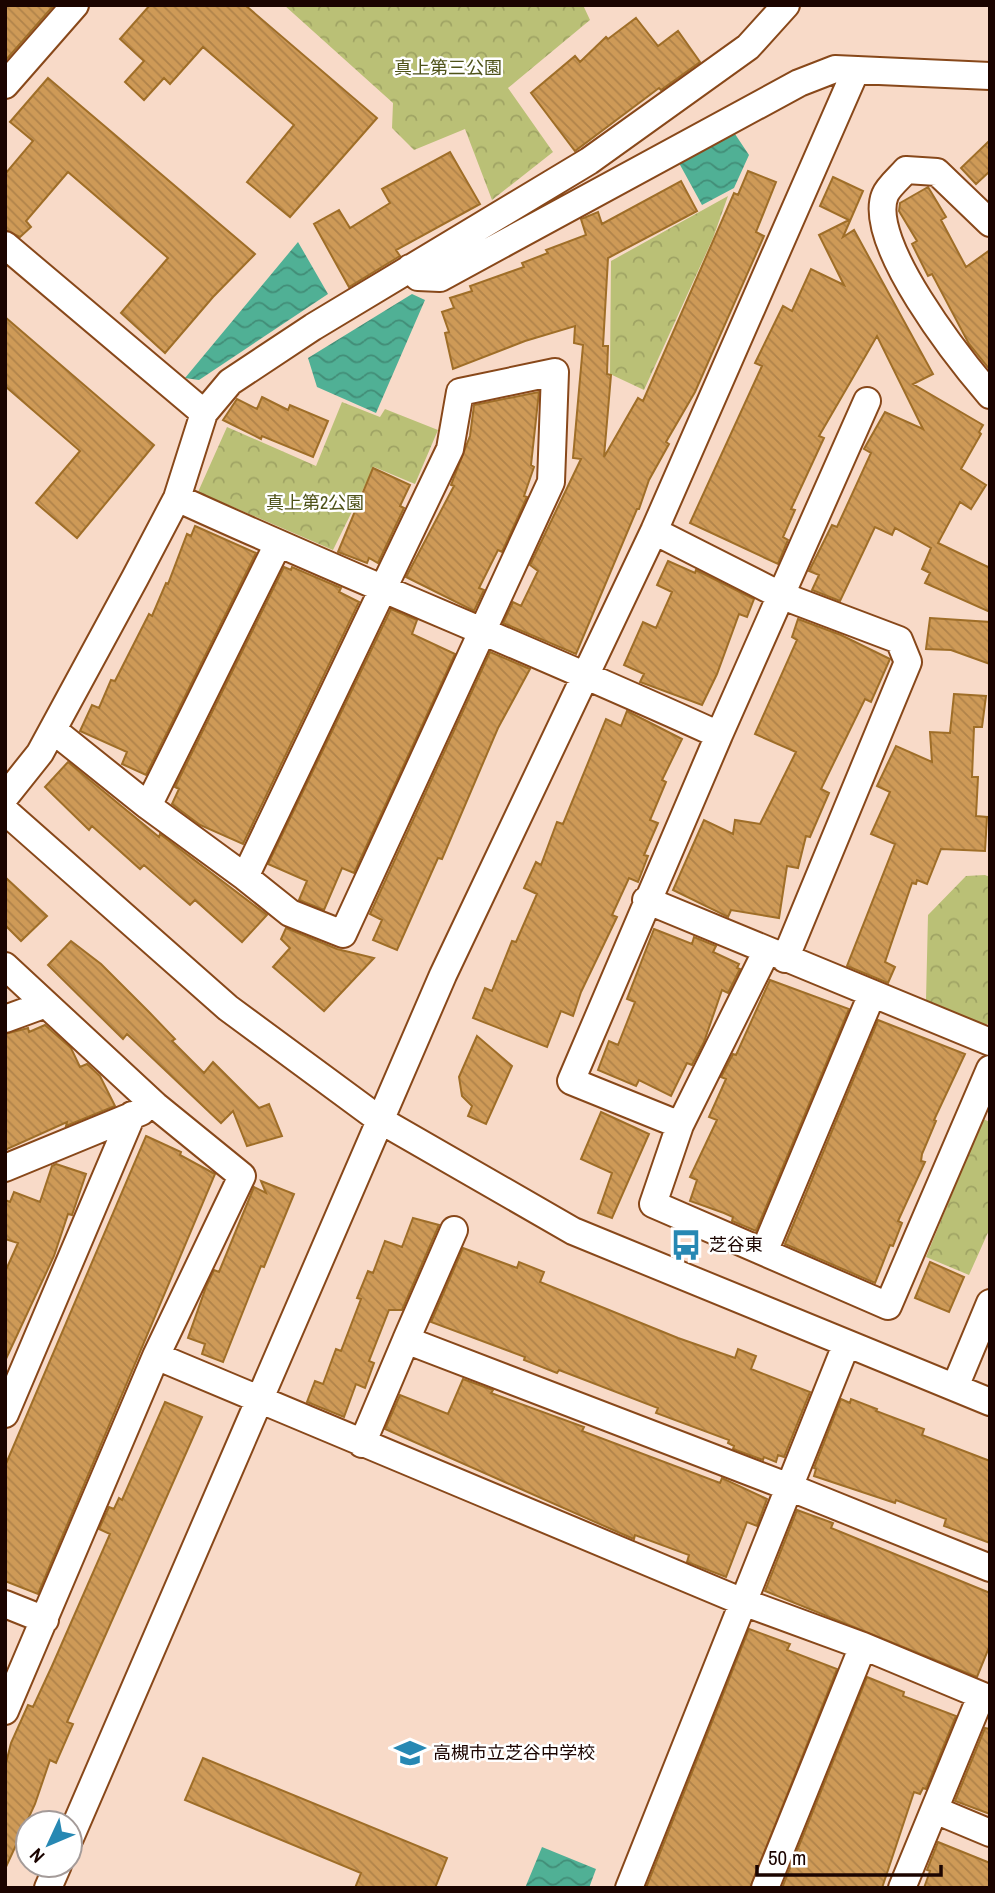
<svg xmlns="http://www.w3.org/2000/svg" width="995" height="1893" viewBox="0 0 995 1893" font-family="'Archivo Narrow','Noto Sans JP',sans-serif">
<style>
.park{fill:url(#park-crowns)}
.water{fill:url(#water-waves)}
.building{fill:url(#building-back-hatch);stroke:#9f6e28;stroke-width:2}
.lines{fill:none;stroke-linecap:round;stroke-linejoin:round}
.minor-casing{stroke:#88481a;stroke-width:30}
.minor{stroke:#fff;stroke-width:26}
.labels{text-anchor:middle;stroke-width:5;stroke-linejoin:round;paint-order:stroke}
.park-label{font-size:18px;fill:#4e5218;stroke:#fff}
.poi-label{font-size:18px;fill:#1b0400;stroke:#fff;text-anchor:start}
</style>
<defs>
<pattern id="park-crowns" width="20" height="18" patternUnits="userSpaceOnUse" patternTransform="scale(1.75)"><rect width="20" height="18" fill="#bac076"/><path d="M2 6a3 3 0 1 1 6 0M12 15a3 3 0 1 1 6 0" fill="none" stroke="#9fa364"/></pattern>
<pattern id="water-waves" width="16" height="10" patternUnits="userSpaceOnUse" patternTransform="scale(1.75)"><rect width="16" height="10" fill="#50b095"/><path d="M0 5q4-4 8 0t8 0" fill="none" stroke="#428d77"/></pattern>
<pattern id="building-back-hatch" width="6" height="6" patternUnits="userSpaceOnUse" patternTransform="scale(1.75)"><rect width="6" height="6" fill="#ce9a57"/><path d="M-1 5l2 2M0 0l6 6M5-1l2 2" fill="none" stroke="#b0834a"/></pattern>
</defs>
<rect width="100%" height="100%" fill="#f8dac8"/>
<!-- park -->
<path class="park" d="M284 5H583L590 20 508 88 553 152 492 200 465 129 414 150 392 128 393 103Z
M728 196 713 238 644 390 610 374 611 261Z
M342 402 380 417 385 409 438 430 415 484 374 467 333 550 198 492 227 427 316 466Z
M985 875 990 877V1023L984 1025 926 1000 928 915 966 876Z
M983 1119 990 1122V1228L969 1275 926 1257Z"/>
<!-- water -->
<path class="water" d="M735 134 749 155 734 188 702 205 679 163Z
M298 242 328 294 199 380 185 378Z
M412 294 425 300 376 413 317 387 308 358Z
M542 1847 596 1869 589 1888H525Z"/>
<!-- building -->
<path class="building" d="M5 5H54L5 61Z
M150 5H245L377 118 290 217 247 182 294 125 203 47 170 84 164 78 144 100 125 82 144 61 120 39Z
M636 18 658 46 678 31 700 62 661 90 659 88 575 151 531 93 575 56 580 62 606 37 608 39Z
M48 78 255 254 213 297 165 353 121 313 168 258 68 172 26 221 31 227 20 237 5 230V174L33 141 10 122Z
M990 140V171L976 184 961 168Z
M450 152 480 204 396 250 400 256 349 287 314 224 339 210 350 228 390 203 382 189Z
M748 171 776 182 756 232 764 236 695 392 666 442 669 444 649 480 639 509H637L576 654 503 623 513 602 521 606 538 571 530 565 581 459 573 458 583 345 574 343 575 326 525 341 453 369 445 333 449 332 442 312 454 308 450 298 472 291 470 286 524 267 522 263 548 253 546 250 586 235 581 219 598 212 602 224 681 181 697 211 608 258 603 346H608L607 374 611 375 604 457 638 398 643 401 734 193 738 195Z
M833 177 863 191 843 237 854 230 933 374 913 384 983 425 979 432 981 434 961 469 986 485 971 509 960 502 938 543 990 568V612L925 583 930 573 922 569 931 548 895 528 892 535 875 527 840 601 812 590 819 575 809 571 832 525 837 527 871 453 864 449 885 412 923 429 877 336 819 436 824 438 791 509 795 510 783 537 788 540 778 564 690 523 762 366 755 363 783 306 792 311 811 269 844 285 819 235 849 220 820 206Z
M928 187 946 217 941 220 966 267 990 250V370L969 344 932 274 928 276 912 244 917 241 899 211 900 203Z
M5 317 154 445 77 538 36 503 80 451 5 386Z
M539 392 531 465 534 467 524 496 527 497 502 552 498 550 479 588 484 590 474 611 406 577 454 486 451 485 470 436 474 405Z
M262 397 288 410 290 405 328 421 313 457 262 436 261 439 223 420 237 399 257 409Z
M373 468 410 485 400 506 404 508 378 563 369 558 367 563 338 552Z
M195 526 256 553 146 775 122 764 127 752 80 731 92 705 99 708 111 680 115 681 149 614 152 616 166 583 168 584 187 534 191 536Z
M668 561 695 573 696 570 754 599 747 617 739 614 717 674 702 705 640 682 644 674 624 665 643 622 656 628 672 592 657 585Z
M284 567 291 570 292 567 341 588 339 592 359 602 243 844 200 825 172 804 179 789 175 787Z
M391 609 417 620 412 634 455 654 354 873 342 868 324 910 299 900 307 881 268 864Z
M930 618 990 622V664L951 650 926 649Z
M798 619 841 635 890 659 871 702 865 699 821 789 829 793 810 837 806 836 798 868 787 866 779 918 731 910 728 917 673 890 704 820 733 834 735 820 760 824 796 752 755 734 797 640 792 637Z
M490 652 530 669 498 728 442 859 438 858 397 950 373 940 382 920 370 914Z
M954 694 986 696 982 727H974L972 777H978L976 816 987 817 985 851 941 849 927 884 917 880 916 884 912 883 885 962 895 967 888 983 847 966 895 844 871 834 890 792 877 786 896 746 932 762 930 732 950 733Z
M627 711 682 739 662 780 666 782 650 820 658 823 644 855 648 856 638 882 629 878 612 915 617 917 581 992 573 1016 561 1011 547 1047 473 1018 485 988 492 991 512 941 516 942 537 894 524 888 536 862 541 865 557 822 563 824 606 719 621 726Z
M68 762 159 837 160 834 267 915 242 942 195 900 190 905 144 865 140 869 92 826 89 830 45 787Z
M5 877 47 916 21 941 5 925Z
M286 928 337 949 374 958 324 1011 273 967 290 948 281 939Z
M654 929 692 944 694 937 716 946 713 952 739 964 737 968 740 969 728 993 722 990 704 1042 692 1065 687 1063 671 1096 639 1080 636 1086 598 1070 609 1041 618 1045 635 1002 627 999Z
M71 941 101 964 149 1012 175 1039 172 1041 204 1073 213 1062 259 1108 269 1104 282 1136 247 1146 233 1111 221 1123 127 1034 123 1039 48 965Z
M770 980 849 1009 756 1231 732 1221 733 1217 724 1213 690 1201 697 1180 690 1177 717 1120 709 1117 726 1079 721 1077 733 1054 736 1055Z
M878 1020 965 1054 934 1120 936 1121 922 1154 921 1161 925 1162 898 1221 902 1223 893 1246 890 1245 875 1283 785 1244Z
M45 1025 71 1048 80 1067 87 1064 100 1076 115 1106 66 1126 67 1122 5 1150V1034L28 1028 29 1032Z
M477 1036 512 1066 486 1124 468 1116 472 1106 462 1096 459 1077Z
M601 1112 649 1134 612 1218 598 1213 612 1173 581 1159Z
M146 1136 181 1152 180 1155 215 1174 38 1594 5 1581V1466Z
M56 1164 86 1174 72 1215 68 1214 54 1256 5 1361V1272L18 1243 5 1239V1200L10 1202 14 1192 40 1202 52 1166Z
M261 1181 294 1194 264 1267 261 1266 223 1362 202 1354 205 1344 188 1338 206 1287 214 1270 219 1272 254 1187 266 1193Z
M413 1218 439 1225 402 1310H389L369 1361 374 1363 365 1388 356 1384 344 1417 307 1402 315 1381 323 1384 336 1349 341 1351 361 1299 357 1298 368 1271 373 1273 385 1241 402 1247Z
M463 1248 517 1268 519 1262 544 1272 540 1282 678 1338 735 1358 738 1349 756 1356 751 1369 810 1392 784 1457 778 1455 776 1462 764 1457 763 1460 733 1449 734 1446 728 1443 729 1440 656 1413 658 1408 559 1370 557 1373 524 1360 525 1357 431 1322Z
M930 1262 964 1277 949 1312 915 1298Z
M463 1379 493 1390 491 1393 584 1427 582 1431 720 1483 722 1478 767 1499 757 1526 747 1522 726 1577 687 1562 689 1555 635 1535 634 1539 620 1533 385 1429 400 1395 448 1414Z
M841 1399 850 1403 851 1399 877 1409 876 1411 924 1429 922 1435 990 1461V1543L944 1526 946 1519 896 1500 895 1503 814 1476 816 1469 814 1468Z
M165 1402 202 1417 67 1722 73 1724 56 1763 50 1760 35 1804 5 1869V1767L11 1743 28 1705 33 1707 52 1666 110 1534 99 1529 109 1507 114 1509 119 1498 122 1500Z
M797 1510 833 1523 831 1528 990 1593V1645L977 1677 765 1591Z
M749 1629 790 1644 787 1650 837 1669 750 1888H646Z
M867 1677 904 1692 903 1696 956 1716 926 1789 923 1788 920 1794 914 1792 882 1888H782Z
M985 1728 990 1729V1814L955 1801Z
M203 1758 447 1858 435 1888H355L361 1873 185 1800Z
M938 1842 990 1863V1888H924L930 1871 927 1870Z"/>
<g class="lines">
<defs>
<path id="minor" d="M5 85 75 5
M990 223 937 172 906 170C900 177 888 187 885 195 866 242 960 360 990 395
M5 245 204 413
M410 268 418 277 440 278 799 83 835 69 990 76
M555 372 551 482 343 934 290 913 245 877 450 449 460 392Z
M177 498C356 580 540 653 719 735L571 1081 680 1125 653 1204 888 1306 990 1069
M654 531 780 595 899 640 908 662 785 959
M53 730 148 806
M719 735 867 401
M5 797 40 753 135 578 177 498 204 413 230 382 313 327 589 161 748 47 786 5
M5 811 228 1008 380 1120 573 1231 990 1402
M245 877 148 806 278 544
M646 900 990 1042
M5 966 156 1106 242 1176 156 1356 5 1711
M5 1019 46 1004
M680 1125 767 950
M5 1168 141 1112
M764 1252 872 994
M406 1340 454 1230
M156 1356 743 1602 863 1646 990 1699
M955 1387 990 1303
M5 1414 132 1115
M362 1444 406 1340 789 1487 990 1568
M5 1604 45 1620
M935 1810 990 1833
M70 1838 443 975 654 531 856 70
M48 1888 58 1865
M629 1888 846 1345
M765 1888 863 1646
M902 1888 981 1696"/>
</defs>
<!-- minor casing -->
<use href="#minor" class="minor-casing"/>
<!-- minor -->
<use href="#minor" class="minor"/>
</g>
<!-- icons -->
<defs>
<symbol id="bus-bare" viewBox="-9 -9 18 18"><path d="M-5-6H5V4H4V6H2V4H-2V6H-4V4H-5ZM-3.5-4V0h7V-4ZM-3.5 1.2v1.5H-2V1.2ZM2 1.2v1.5H3.5V1.2Z" fill="#2788b3" stroke="#fff" stroke-width="2.5" paint-order="stroke"/></symbol>
<symbol id="school-bare" viewBox="-9 -9 18 18"><path d="M0-5L7-2L0 1L-7-2ZM-4 1L0 2.5L4 1V4Q0 6-4 4Z" fill="#2788b3" stroke="#fff" stroke-width="2.5" paint-order="stroke"/></symbol>
</defs>
<g fill-rule="evenodd">
<use href="#bus-bare" x="664" y="1223" width="44" height="44"/>
<use href="#school-bare" x="388" y="1731" width="44" height="44"/>
</g>
<g class="labels">
<!-- park labels -->
<g class="park-label">
<text x="448" y="74">真上第三公園</text>
<text x="315" y="509">真上第2公園</text>
</g>
<!-- poi labels -->
<g class="poi-label">
<text x="709" y="1251">芝谷東</text>
<text x="433" y="1759">高槻市立芝谷中学校</text>
</g>
</g>
<!-- border -->
<rect width="995" height="1893" fill="none" stroke="#1b0400" stroke-width="14"/>
<!-- north arrow -->
<g transform="translate(49 1844) rotate(226)"><circle r="33" fill="#ffffff" stroke="#a49b99" stroke-width="2"/>
<path d="M0-5L12 26L0 18L-12 26Z" fill="#2788b3"/>
<text y="-10" font-size="19" font-weight="bold" text-anchor="middle" fill="#1b0400">N</text>
</g>
<!-- scale -->
<path d="M757 1865v10h184v-10" fill="none" stroke="#1b0400" stroke-width="3.5"/>
<text x="768" y="1865" font-size="21" fill="#1b0400" stroke="#ffffff" stroke-width="5" paint-order="stroke">50 m</text>
</svg>
